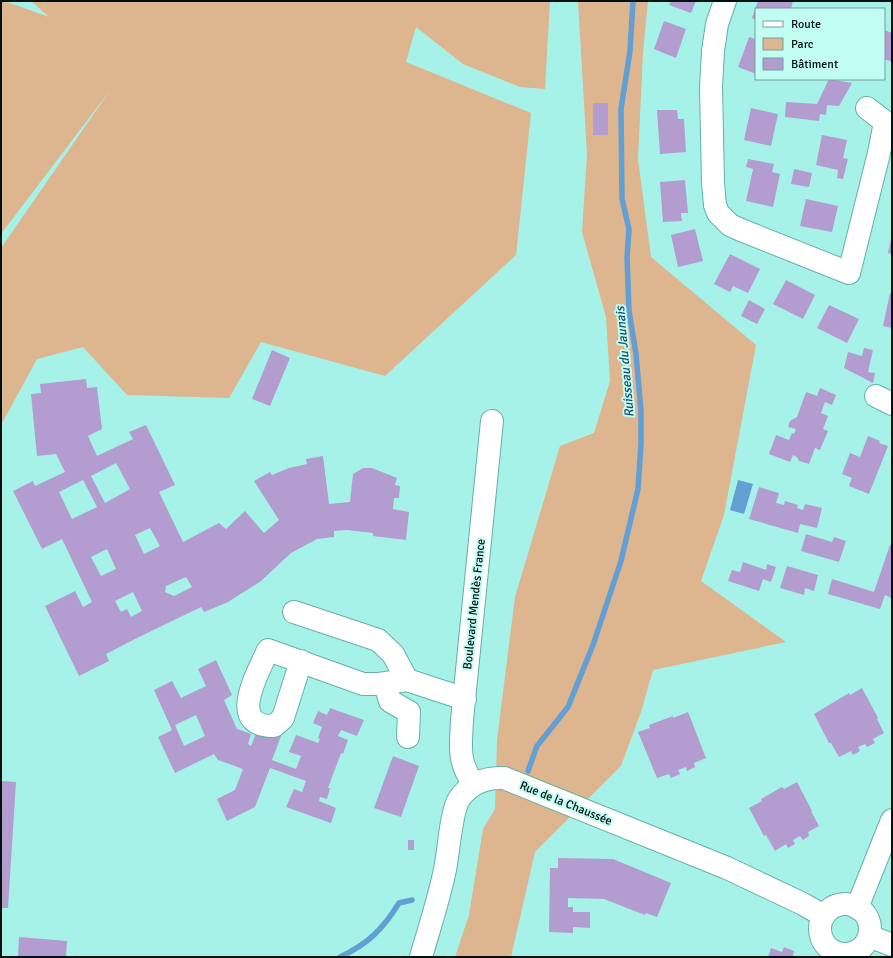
<svg xmlns="http://www.w3.org/2000/svg" width="893" height="958" viewBox="0 0 893 958" font-family="Signika,sans-serif">
<style>
.green{fill:#ddb58e}
.water{fill:#639fd2}
.lines{fill:none;stroke-linecap:round;stroke-linejoin:round}
.stream{stroke:#639fd2;stroke-width:5.5}
.building{fill:#b39ccf;fill-rule:evenodd}
.minor-casing{stroke:#66b0a7;stroke-width:24}
.minor{stroke:#fff;stroke-width:22}
.labels{text-anchor:middle;stroke-width:4;stroke-linejoin:round;paint-order:stroke}
.street-label{font-size:12px;fill:#00120f;stroke:#c2fdf4}
.water-label{font-size:13px;font-style:italic;fill:#1b486b;stroke:#c2fdf4}
</style>
<rect width="100%" height="100%" fill="#a7f2e8"/>
<!-- green -->
<path class="green" d="M1 1 13 4 49 17 31 1H550L545 89 520 87 463 64 416 27 406 62 531 113 516 255 385 376 261 342 229 398 127 395 83 347 37 359 1 425V248L111 89 1 234Z
M578 1H648L643 52 638 159 651 257 756 345 724 515 701 581 786 642 653 670 641 712 621 766 535 852 511 957H455L469 915 483 829 495 809 497 740 515 597 560 446 594 433 610 381 606 317 582 232 587 154Z"/>
<!-- water -->
<path class="water" d="M738 480 753 484 744 514 730 510Z"/>
<g class="lines">
<!-- stream -->
<path class="stream" d="M528 771 537 746 568 707 593 645 621 561 638 489 641 444V411L636 354 629 311 627 257 629 229 622 199 621 109 630 51 633 1
M340 957C368 944 383 929 399 903L412 900"/>
</g>
<!-- building -->
<path class="building" d="M671 1H696L691 13 669 5Z
M758 1H793L791 9H756V20L752 18Z
M664 21 686 29 676 58 654 49Z
M884 30 892 33V62L884 59Z
M749 37 756 39V74L738 67Z
M829 79 852 83 839 106 827 105 826 115 820 114 819 121 785 117 786 102 817 104Z
M593 103H608V135H593Z
M751 108 778 114 771 146 744 140Z
M657 110H677L678 119H684L686 152 660 154Z
M822 135 847 140 843 158 848 159 843 179 837 178 838 170 816 165Z
M748 159 774 164 772 172 780 174 773 207 746 201 753 169 746 167Z
M794 169 812 173 809 187 791 184Z
M685 180 688 213H681L682 221 663 222 660 182Z
M806 199 838 206 832 232 800 226Z
M695 229 703 261 678 267 671 235Z
M891 239H892V254L888 253Z
M730 254 760 269 748 293 733 286 730 292 714 284Z
M786 280 815 295 803 319 773 304Z
M890 293 892 294V328L883 326Z
M749 300 765 309 757 324 741 316Z
M829 305 859 319 847 343 817 328Z
M864 348 873 350 868 372 875 373 873 383 844 368 848 352 862 356Z
M272 350 290 358 270 406 252 399Z
M86 379 87 388 97 387 102 429 88 436 97 456 133 439 129 432 146 425 175 485 159 492 183 542 219 523 226 529 245 511 264 533 279 520 254 481 270 472 272 475 289 468 307 464 306 459 323 456 329 504 350 502 353 474 363 468H372L397 478 395 485 400 486 399 498H394L393 509 409 512 406 540 373 536V533L347 530 334 531V537L317 539 291 553 261 581 228 602 204 612 201 607 135 639 106 654 109 661 79 676 45 606 75 591 83 607 92 602 62 539 42 549 13 491 33 481 35 486 65 472 56 454 37 456 31 394 41 393 40 384ZM116 463 130 489 105 503 91 476ZM83 480 97 507 72 519 59 492ZM150 528 160 546 144 554 135 535ZM107 549 116 569 101 576 91 557ZM186 577 192 587 174 596 165 592 166 586ZM133 592 142 611 131 617 127 609 121 612 115 601Z
M820 388 836 395 832 405 825 402 821 413 828 416 823 429 828 431 820 450 815 448 809 464 799 461 797 457 793 455 790 462 769 454 776 435 789 440 792 433 794 434 796 429 788 427 790 421 797 417 806 392 817 396Z
M868 436 880 441 879 443 888 446 869 494 849 486 852 478 842 474 850 453 860 457Z
M759 487 779 493 776 503 784 505 785 501 798 505 797 508 803 510 805 504 822 508 817 528 800 524 798 533 749 519Z
M806 534 832 542 834 537 846 541 839 562 801 551Z
M890 545 892 546V595L891 598 885 595 880 609 828 594 832 579 874 592Z
M743 562 766 570 767 564 776 567 771 582 763 579 759 591 728 581 732 570 740 572Z
M787 566 818 575 814 591 805 588 804 595 780 588Z
M216 660 232 695 224 700 237 729 251 734 248 744 251 746 258 728 281 736 272 760 296 769 301 756 289 752 296 735 318 743 320 739 318 738 322 727 313 723 318 711 327 715 330 708 364 720 357 736 341 730 338 736 348 740 343 754 341 753 328 788H330L327 799 320 797 319 801 336 808 331 823 286 807 294 789 302 792 306 781 270 768 255 807 227 821 217 799 235 790 243 769 218 760 214 754 175 773 158 737 172 730 154 690 172 681 181 698 206 686 198 669ZM196 715 205 736 184 746 175 725Z
M862 688 878 718 877 719 884 733 873 739 875 743 867 747 865 744 858 747 860 751 853 755 851 751 839 757 831 743H829L814 714 849 693 850 695Z
M688 712 706 758 694 763 695 767 687 771 686 767 678 770 680 774 671 778 669 774 657 778 638 732 650 728 649 725 673 716V718Z
M393 756 419 766 401 817 374 808Z
M1 781 16 782 8 908H1Z
M797 782 812 811H811L819 826 808 832 809 836 803 840 800 836 793 840 795 844 788 848 786 844 775 851 766 835 764 836 749 808 762 801 761 799 782 787 784 789Z
M408 840H414V850H408Z
M558 858 613 859 671 883 657 917 646 913 645 915 604 899 568 898V907H573V912H590V928L573 927V933L549 932 550 868H558Z
M19 937 67 941 66 957H18Z
M784 947 794 951 793 956 795 957H768L771 948 782 952Z"/>
<g class="lines">
<defs>
<path id="minor" d="M725 1 717 24 713 51 711 87 713 183 715 205 718 213 730 225 741 230 849 273 879 153 885 122 867 108
M876 396 892 404
M294 612 378 640 393 654 407 680 465 699
M301 661 283 718 274 726C226 727 258 673 268 650L363 684H379L407 680
M385 684 390 701 409 712 408 737
M474 784C457 762 461 745 462 720L492 421
M820 929a25 25 0 1 1 50 0a25 25 0 1 1-50 0Z
M857 908 892 820
M869 936 892 945
M421 957C429 929 438 902 444 874 449 855 450 814 459 799 470 783 485 777 504 778L727 868 803 904 824 916"/>
</defs>
<!-- minor casing -->
<use href="#minor" class="minor-casing"/>
<!-- minor -->
<use href="#minor" class="minor"/>
</g>
<g class="labels">
<!-- street labels -->
<g class="street-label">
<text transform="translate(474 604) rotate(-84)" y="4">Boulevard Mendès France</text>
<text transform="translate(566 803) rotate(22)" y="4">Rue de la Chaussée</text>
</g>
<!-- water labels -->
<g class="water-label">
<text transform="translate(624 362) rotate(-95)" y="5">Ruisseau du Jaunais</text>
</g>
</g>
<!-- border -->
<rect width="893" height="958" fill="none" stroke="#00120f" stroke-width="4"/>
<!-- legend -->
<rect x="755" y="8" width="130" height="72" fill="#c2fdf4" stroke="#749f98"/>
<rect x="763" y="21" width="20" height="6" fill="#ffffff" stroke="#749f98"/>
<text x="791" y="28" font-size="12" fill="#00120f">Route</text>
<rect x="763" y="38" width="20" height="12" fill="#ddb58e" stroke="#749f98"/>
<text x="791" y="48" font-size="12" fill="#00120f">Parc</text>
<rect x="763" y="58" width="20" height="12" fill="#b39ccf" stroke="#749f98"/>
<text x="791" y="68" font-size="12" fill="#00120f">Bâtiment</text>
</svg>
